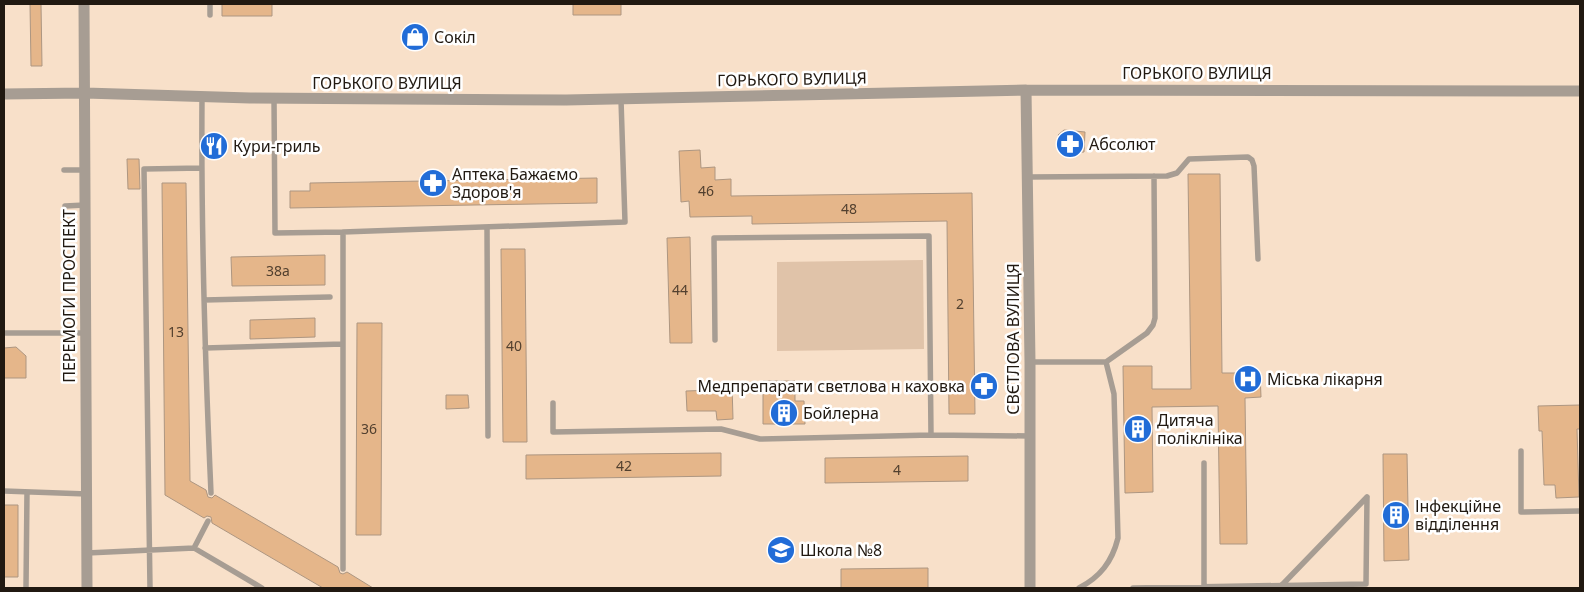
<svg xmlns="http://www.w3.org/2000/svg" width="1584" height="592" viewBox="0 0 1584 592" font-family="'Noto Sans',sans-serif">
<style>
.green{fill:#e0c3a9}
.building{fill:#e5b68a;stroke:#ad9681}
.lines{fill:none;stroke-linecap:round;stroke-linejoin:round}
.lane{stroke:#a79d93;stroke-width:5.5}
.street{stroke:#a79d93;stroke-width:11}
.labels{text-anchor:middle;stroke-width:5;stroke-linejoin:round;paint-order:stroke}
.number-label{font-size:14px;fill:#52402f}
.poi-label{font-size:16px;fill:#211911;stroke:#fff;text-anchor:start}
.street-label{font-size:16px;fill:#211911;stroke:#fff}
</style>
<rect width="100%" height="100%" fill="#f8e0c9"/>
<!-- green -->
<path class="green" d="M923 260 924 349 777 351V262Z"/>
<!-- building -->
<path class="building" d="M30 4H41L42 66H31Z
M222 4H272V16H222Z
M573 4H621V15H573Z
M1064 130 1085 132 1084 152 1064 153 1057 148 1062 140 1058 135Z
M700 150 701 168 715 167V180L731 179V196L972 193 975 414H949L947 221 752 224V216L690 217 689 201 681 202 679 151Z
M127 159H139L140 189H128Z
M1188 174H1220L1222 373H1260L1261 397 1245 398 1247 544H1220L1218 406 1152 407 1153 492 1125 493 1123 366H1152V389H1191Z
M597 178V203L290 208V191H310V183Z
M162 183H186L190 481 206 490 208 497 212 498 215 495 338 567 340 573 343 574 347 572 373 588H323L212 523 211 517 207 516 204 518 165 495Z
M690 237 692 343H670L667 238Z
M501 249H525L527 442H503Z
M325 255V285L232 286 231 257Z
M315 318V337L250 339V320Z
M357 323H382L381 535H356Z
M16 347 26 356V378H4V348Z
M763 381H795V401H804L805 424H763Z
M732 385 733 419 717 420 716 411H687L686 391 715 390V386Z
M446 395H468L469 408 446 409Z
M1580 405V429H1577L1579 497 1556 498 1555 485H1544L1542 431H1539L1538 406Z
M721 453V476L526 479V455Z
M1383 454H1407L1409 560 1384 561Z
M968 456V481L825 483V458Z
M4 505H18V577H4Z
M928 568V588H841V569Z"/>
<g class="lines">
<!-- lane -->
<path class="lane" d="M210 4V15
M202 97C201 229 205 361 211 493
M274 98 275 233 343 232V569
M64 170H85
M1028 177 1167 176 1177 173 1189 159 1248 157 1252 160 1254 166 1258 259
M65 206 85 205
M487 227 488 436
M343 232 625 222 621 100
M204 300 330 297
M4 333H86
M715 340 714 238 929 236 931 435
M205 348 343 344
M1030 362H1106L1147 333 1153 325 1155 318 1154 176
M553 403V432L721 429 760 439 931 435 1029 436
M1521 451V512L1580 511
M4 491 87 494
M194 548 208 521
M87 553 194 548 262 588
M1281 586 1367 497
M1204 587V463
M26 588 27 492
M150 588 144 169 202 168
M1079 588C1100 577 1112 562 1118 538L1114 394 1106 362
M1133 588 1366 584 1367 497"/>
<!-- street -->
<path class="street" d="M84 4 87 588
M1026 90 1030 362V588
M4 94 85 93 250 98 566 100 1026 90 1580 91"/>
</g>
<!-- icons -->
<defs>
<symbol id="shop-disc" viewBox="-11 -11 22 22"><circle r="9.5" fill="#216cd7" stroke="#fff"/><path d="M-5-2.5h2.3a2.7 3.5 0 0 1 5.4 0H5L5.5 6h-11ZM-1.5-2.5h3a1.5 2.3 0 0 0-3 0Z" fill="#fff"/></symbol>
<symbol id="pharmacy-disc" viewBox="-11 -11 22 22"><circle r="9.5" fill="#216cd7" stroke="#fff"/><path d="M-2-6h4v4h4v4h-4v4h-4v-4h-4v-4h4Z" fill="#fff"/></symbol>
<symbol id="restaurant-disc" viewBox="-11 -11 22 22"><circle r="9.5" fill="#216cd7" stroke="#fff"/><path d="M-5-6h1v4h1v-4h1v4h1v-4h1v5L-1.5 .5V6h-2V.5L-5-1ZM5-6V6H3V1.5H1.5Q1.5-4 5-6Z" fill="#fff"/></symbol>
<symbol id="hospital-disc" viewBox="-11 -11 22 22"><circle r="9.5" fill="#216cd7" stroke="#fff"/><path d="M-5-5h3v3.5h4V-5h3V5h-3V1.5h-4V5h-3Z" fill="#fff"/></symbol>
<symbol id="building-disc" viewBox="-11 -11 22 22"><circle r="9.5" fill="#216cd7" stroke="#fff"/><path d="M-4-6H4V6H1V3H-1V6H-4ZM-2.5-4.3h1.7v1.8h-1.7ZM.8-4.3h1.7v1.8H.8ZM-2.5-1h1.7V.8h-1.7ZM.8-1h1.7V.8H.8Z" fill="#fff"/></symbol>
<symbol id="school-disc" viewBox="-11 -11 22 22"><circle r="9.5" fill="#216cd7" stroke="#fff"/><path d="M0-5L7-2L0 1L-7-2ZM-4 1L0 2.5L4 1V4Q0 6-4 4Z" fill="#fff"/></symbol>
</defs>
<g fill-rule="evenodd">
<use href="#shop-disc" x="399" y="21" width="32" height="32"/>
<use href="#pharmacy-disc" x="1054" y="128" width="32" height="32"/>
<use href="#restaurant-disc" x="198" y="130" width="32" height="32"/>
<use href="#pharmacy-disc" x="417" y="167" width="32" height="32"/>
<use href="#hospital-disc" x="1232" y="363" width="32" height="32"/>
<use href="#pharmacy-disc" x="968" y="370" width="32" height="32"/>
<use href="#building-disc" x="768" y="397" width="32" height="32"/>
<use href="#building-disc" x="1122" y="413" width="32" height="32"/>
<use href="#building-disc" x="1380" y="499" width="32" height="32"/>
<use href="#school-disc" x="765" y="534" width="32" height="32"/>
</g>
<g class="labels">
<!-- number labels -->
<g class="number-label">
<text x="706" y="196">46</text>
<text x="849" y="214">48</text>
<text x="278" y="276">38а</text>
<text x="680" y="295">44</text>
<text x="960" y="309">2</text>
<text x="176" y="337">13</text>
<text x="514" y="351">40</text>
<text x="369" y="434">36</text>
<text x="624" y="471">42</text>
<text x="897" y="475">4</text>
</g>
<!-- poi labels -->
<g class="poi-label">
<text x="434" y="43">Сокіл</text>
<text x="1089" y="150">Абсолют</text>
<text x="233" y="152">Кури-гриль</text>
<text x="452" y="180">Аптека Бажаємо<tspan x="452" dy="18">Здоров'я</tspan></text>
<text x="1267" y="385">Міська лікарня</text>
<text x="965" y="392" text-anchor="end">Медпрепарати светлова н каховка</text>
<text x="803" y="419">Бойлерна</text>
<text x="1157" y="426">Дитяча<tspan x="1157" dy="18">поліклініка</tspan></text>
<text x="1415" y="512">Інфекційне<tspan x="1415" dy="18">відділення</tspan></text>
<text x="800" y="556">Школа №8</text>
</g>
<!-- street labels -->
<g class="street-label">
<text x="1197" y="79">ГОРЬКОГО ВУЛИЦЯ</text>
<text transform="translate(792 79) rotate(-1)" y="6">ГОРЬКОГО ВУЛИЦЯ</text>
<text x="387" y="89">ГОРЬКОГО ВУЛИЦЯ</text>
<text transform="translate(69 296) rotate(-90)" y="6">ПЕРЕМОГИ ПРОСПЕКТ</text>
<text transform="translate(1013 339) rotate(-90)" y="6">СВЄТЛОВА ВУЛИЦЯ</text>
</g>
</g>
<!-- border -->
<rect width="1584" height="592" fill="none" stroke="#211911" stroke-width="10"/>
</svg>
